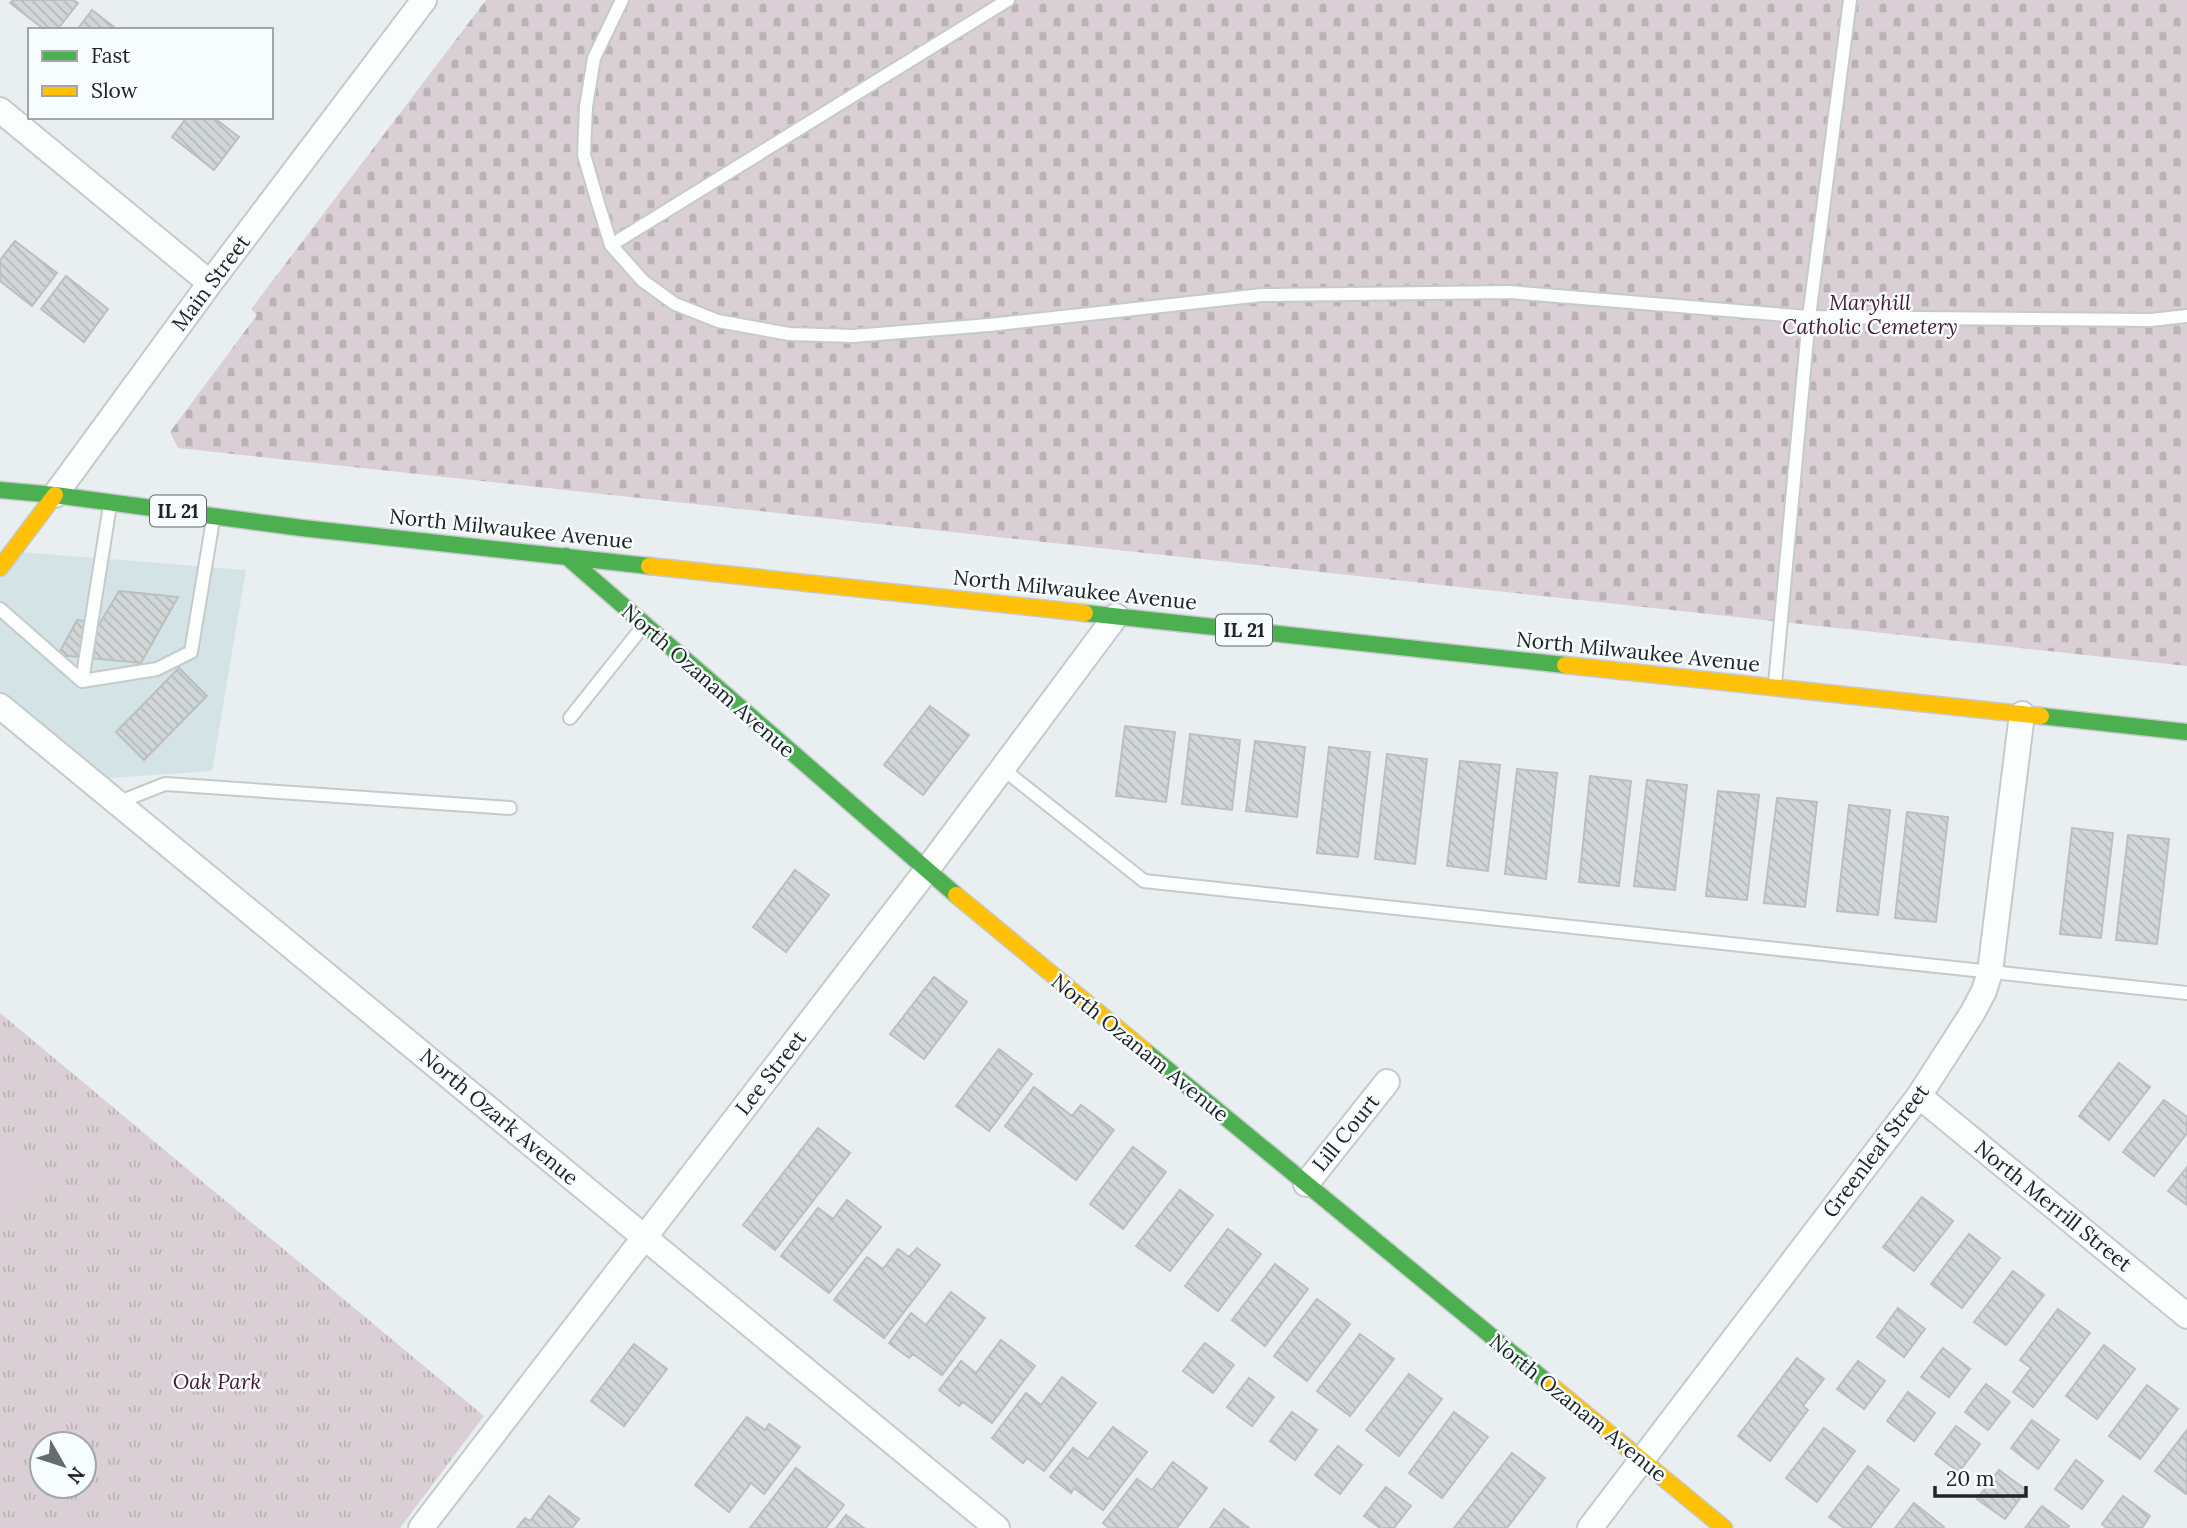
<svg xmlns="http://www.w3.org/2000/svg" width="2187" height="1528" viewBox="0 0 2187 1528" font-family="Lora,serif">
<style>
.built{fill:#d4e3e5}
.cemetery{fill:url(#cemetery-stones)}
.park{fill:url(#park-tufts);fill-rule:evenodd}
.garden{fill:#dacfd4}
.building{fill:url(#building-back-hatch);stroke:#bbbfc0;stroke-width:2}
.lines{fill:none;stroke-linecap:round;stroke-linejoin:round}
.lane-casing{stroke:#c5cacb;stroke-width:16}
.street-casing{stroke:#c5cacb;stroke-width:28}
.fast-casing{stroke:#c5cacb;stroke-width:19}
.slow-casing{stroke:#c5cacb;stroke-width:19}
.lane{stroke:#fcfdfd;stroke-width:12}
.street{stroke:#fcfdfd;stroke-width:24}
.fast{stroke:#4caf50;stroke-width:16}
.slow{stroke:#ffc107;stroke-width:16}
.labels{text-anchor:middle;stroke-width:5;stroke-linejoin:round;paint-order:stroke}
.shield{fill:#f7fdfe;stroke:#606566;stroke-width:2}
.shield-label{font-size:19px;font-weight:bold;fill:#202425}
.street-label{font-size:21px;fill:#202425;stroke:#f7fdfe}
.park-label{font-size:21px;font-style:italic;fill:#47182f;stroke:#f7fdfe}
</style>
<defs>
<pattern id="cemetery-stones" width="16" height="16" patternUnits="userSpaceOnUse" patternTransform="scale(1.75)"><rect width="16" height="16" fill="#dacfd4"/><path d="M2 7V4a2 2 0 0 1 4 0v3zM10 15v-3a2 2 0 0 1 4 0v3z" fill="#bbb2b6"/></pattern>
<pattern id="park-tufts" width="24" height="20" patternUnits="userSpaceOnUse" patternTransform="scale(1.75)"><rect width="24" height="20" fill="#dacfd4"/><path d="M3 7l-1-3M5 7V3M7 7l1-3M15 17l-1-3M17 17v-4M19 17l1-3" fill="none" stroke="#bbb2b6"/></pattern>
<pattern id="building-back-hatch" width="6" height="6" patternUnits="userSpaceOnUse" patternTransform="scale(1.75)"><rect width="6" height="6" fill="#d1d6d7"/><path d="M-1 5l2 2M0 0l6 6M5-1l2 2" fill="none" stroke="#b3b8b8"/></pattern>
</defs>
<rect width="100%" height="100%" fill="#e9eff0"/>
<!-- built -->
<path class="built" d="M21 552 246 570 212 771 82 780 0 715V580Z"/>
<!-- cemetery -->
<path class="cemetery" d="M486 0H2187V666L178 448 170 432 257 315 251 309Z"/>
<!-- park -->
<path class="park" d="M0 1013 484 1416 400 1528H0ZM42 1444H84V1486H42Z"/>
<!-- garden -->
<path class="garden" d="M0 1135 45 1172 13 1212 0 1201Z"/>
<!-- building -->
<path class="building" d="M13 0H73L78 3 57 30H45L10 3Z
M92 10 118 30H77Z
M187 117H213L239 137 214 170 172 137Z
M15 241 57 273 32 306 0 281V260Z
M66 276 108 309 84 342 41 309Z
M119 591 178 597 141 663 58 655 77 620 100 623Z
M179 668 207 696 144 760 116 732Z
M930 706 969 735 923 795 884 765Z
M1125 726 1175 732 1166 802 1116 796Z
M1190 734 1240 740 1232 810 1182 804Z
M1255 741 1305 747 1297 817 1246 811Z
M1329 747 1370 752 1358 857 1317 853Z
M1387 754 1427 759 1415 864 1375 859Z
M1460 761 1500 765 1488 871 1447 866Z
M1517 769 1557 773 1546 879 1505 874Z
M1590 776 1631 781 1619 886 1579 882Z
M1647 780 1687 785 1675 890 1634 886Z
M1718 791 1759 795 1747 900 1706 896Z
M1777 798 1817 802 1805 907 1764 903Z
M1849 805 1890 810 1878 915 1837 911Z
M1907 812 1948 817 1936 922 1895 918Z
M2072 828 2113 833 2101 938 2060 934Z
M2128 835 2169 839 2157 944 2116 940Z
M795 870 829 895 786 952 753 927Z
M934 977 967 1002 924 1059 890 1034Z
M999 1049 1032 1074 989 1131 956 1106Z
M2119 1063 2150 1087 2109 1140 2079 1116Z
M1034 1087 1072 1116 1081 1105 1114 1130 1076 1180 1005 1126Z
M2164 1100 2187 1117V1133L2154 1176 2123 1152Z
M818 1128 850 1153 775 1250 743 1225Z
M1133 1147 1166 1172 1123 1229 1090 1204Z
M2187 1167V1205L2168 1191Z
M1180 1190 1213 1215 1170 1271 1136 1246Z
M1922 1197 1953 1221 1914 1271 1883 1247Z
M847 1200 881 1227 829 1293 781 1256 818 1208 833 1219Z
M1228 1229 1261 1254 1218 1311 1185 1286Z
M1969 1234 2000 1258 1962 1308 1931 1284Z
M917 1248 940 1265 884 1338 834 1300 867 1257 883 1269 898 1249 909 1257Z
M1275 1264 1308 1289 1265 1346 1232 1320Z
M2013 1271 2044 1295 2006 1345 1974 1322Z
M951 1292 985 1318 942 1375 913 1354 909 1358 889 1343 911 1313 926 1325Z
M1317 1299 1350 1324 1307 1381 1274 1356Z
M1898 1308 1925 1329 1904 1357 1877 1337Z
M2058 1309 2090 1333 2033 1407 2013 1392 2031 1368 2020 1360Z
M1360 1334 1394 1359 1350 1416 1317 1391Z
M1001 1340 1035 1366 992 1423 963 1402 959 1406 939 1390 961 1361 976 1373Z
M1205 1343 1234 1365 1213 1393 1183 1371Z
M634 1344 667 1369 624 1426 591 1401Z
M2104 1345 2135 1369 2097 1419 2066 1396Z
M1943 1348 1970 1369 1949 1397 1921 1377Z
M1797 1358 1824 1379 1803 1406 1808 1410 1770 1461 1738 1436Z
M1858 1361 1885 1381 1864 1409 1837 1389Z
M1409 1374 1442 1399 1399 1456 1366 1430Z
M1062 1377 1096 1403 1044 1471 1027 1458 1023 1463 992 1438 1026 1393 1041 1405Z
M1249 1378 1274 1397 1252 1426 1227 1407Z
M1986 1384 2010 1402 1988 1430 1965 1412Z
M2147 1385 2178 1409 2140 1459 2109 1436Z
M1908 1392 1935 1413 1914 1441 1887 1421Z
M1292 1412 1317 1430 1295 1460 1270 1441Z
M1454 1412 1488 1437 1442 1498 1409 1473Z
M747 1417 765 1430 769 1424 800 1447 764 1494 751 1483 729 1512 695 1485Z
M2032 1420 2059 1440 2038 1469 2011 1448Z
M1956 1426 1980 1444 1959 1472 1935 1454Z
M1113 1427 1147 1452 1103 1510 1074 1488 1071 1493 1050 1477 1073 1448 1088 1459Z
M1824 1428 1855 1451 1817 1502 1786 1478Z
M2187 1430V1494H2186L2155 1471Z
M1338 1446 1362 1465 1340 1494 1315 1475Z
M1512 1453 1545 1478 1507 1528H1454Z
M2076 1460 2103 1481 2082 1509 2055 1489Z
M1173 1462 1207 1488 1177 1528H1109L1103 1523 1137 1479 1152 1490Z
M1868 1466 1899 1490 1870 1528H1844L1829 1517Z
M796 1468 844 1505 826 1528H750Z
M1999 1470 2026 1490 2005 1519 1977 1499Z
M1386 1487 1411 1506 1394 1528H1380L1364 1516Z
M549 1496 579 1519 572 1528H517L525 1518 530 1521Z
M2123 1496 2150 1516 2142 1528H2107L2102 1524Z
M1914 1503 1944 1527 1943 1528H1895Z
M2042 1506 2069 1526 2068 1528H2025Z
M1224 1509 1249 1528H1210Z
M846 1515 864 1528H836Z"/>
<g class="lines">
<defs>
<path id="lane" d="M622 0 594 58 586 107 584 155 598 203 611 245 643 281 675 304 718 321 789 334 853 336 989 325 1262 295 1509 292 1809 317 2151 320 2187 316
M611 245 1008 0
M0 609 82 681 157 669 191 652 213 520
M82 681 110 505
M1775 684 1809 317 1850 0
M570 718 644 625
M1003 769 1144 881 2187 993
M117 803 165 784 510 808"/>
<path id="street" d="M0 110 210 283
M55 495 210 283 424 0
M0 706 997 1528
M1919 1096 2187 1316
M1306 1184 1387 1082
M421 1528 926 871 1116 616
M1590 1528 1919 1096 1973 1012 1984 991 1990 972 2022 714"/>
<path id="fast" d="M0 490 55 495 302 528 649 566
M566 556 956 895
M1085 613 1565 665
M2041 716 2187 732
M1145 1051 1547 1382"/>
<path id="slow" d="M649 566 1085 613
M0 568 55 495
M1565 665 2041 716
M956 895 1145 1051
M1547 1382 1724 1528"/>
</defs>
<!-- lane casing -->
<use href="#lane" class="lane-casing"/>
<!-- street casing -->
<use href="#street" class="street-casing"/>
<!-- fast casing -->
<use href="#fast" class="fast-casing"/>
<!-- slow casing -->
<use href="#slow" class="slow-casing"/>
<!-- lane -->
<use href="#lane" class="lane"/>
<!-- street -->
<use href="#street" class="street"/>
<!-- fast -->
<use href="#fast" class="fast"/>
<!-- slow -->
<use href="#slow" class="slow"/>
</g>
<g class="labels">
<!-- shield labels -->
<g class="shield">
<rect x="150" y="495.5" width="56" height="31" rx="5"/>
<rect x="1216" y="614.5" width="56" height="31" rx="5"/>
</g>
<g class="shield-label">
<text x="178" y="518">IL 21</text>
<text x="1244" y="637">IL 21</text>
</g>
<!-- street labels -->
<g class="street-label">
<text transform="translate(211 283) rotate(-53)" y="7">Main Street</text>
<text transform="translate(511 529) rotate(6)" y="7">North Milwaukee Avenue</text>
<text transform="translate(1075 590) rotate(6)" y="7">North Milwaukee Avenue</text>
<text transform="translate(1638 652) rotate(6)" y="7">North Milwaukee Avenue</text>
<text transform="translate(708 681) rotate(41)" y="7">North Ozanam Avenue</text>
<text transform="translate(1140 1048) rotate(39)" y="7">North Ozanam Avenue</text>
<text transform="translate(771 1073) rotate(-52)" y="7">Lee Street</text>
<text transform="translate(499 1117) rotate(40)" y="7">North Ozark Avenue</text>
<text transform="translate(1346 1133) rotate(-51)" y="7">Lill Court</text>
<text transform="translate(1876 1151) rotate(-53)" y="7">Greenleaf Street</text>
<text transform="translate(2053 1206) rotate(39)" y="7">North Merrill Street</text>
<text transform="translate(1578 1408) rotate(39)" y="7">North Ozanam Avenue</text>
</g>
<!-- park labels -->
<g class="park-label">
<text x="1870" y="310">Maryhill<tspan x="1870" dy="24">Catholic Cemetery</tspan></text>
<text x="217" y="1389">Oak Park</text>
</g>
</g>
<!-- legend -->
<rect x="28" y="28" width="245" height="91" fill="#f7fdfe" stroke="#a1a6a7" stroke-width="2"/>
<rect x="42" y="51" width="35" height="10" fill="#4caf50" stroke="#a1a6a7" stroke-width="2"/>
<text x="91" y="63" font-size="21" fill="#202425">Fast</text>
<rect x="42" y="86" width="35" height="10" fill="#ffc107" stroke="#a1a6a7" stroke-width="2"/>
<text x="91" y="98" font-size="21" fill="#202425">Slow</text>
<!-- north arrow -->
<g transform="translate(63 1465) rotate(129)"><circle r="33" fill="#f7fdfe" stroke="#a1a6a7" stroke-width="2"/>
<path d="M0-5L12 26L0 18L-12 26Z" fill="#666b6c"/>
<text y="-10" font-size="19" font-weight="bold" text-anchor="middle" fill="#202425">N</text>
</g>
<!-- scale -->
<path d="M1935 1486v10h91v-10" fill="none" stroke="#202425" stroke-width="3.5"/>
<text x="1946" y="1486" font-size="21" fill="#202425" stroke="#f7fdfe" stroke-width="5" paint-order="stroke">20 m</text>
</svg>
